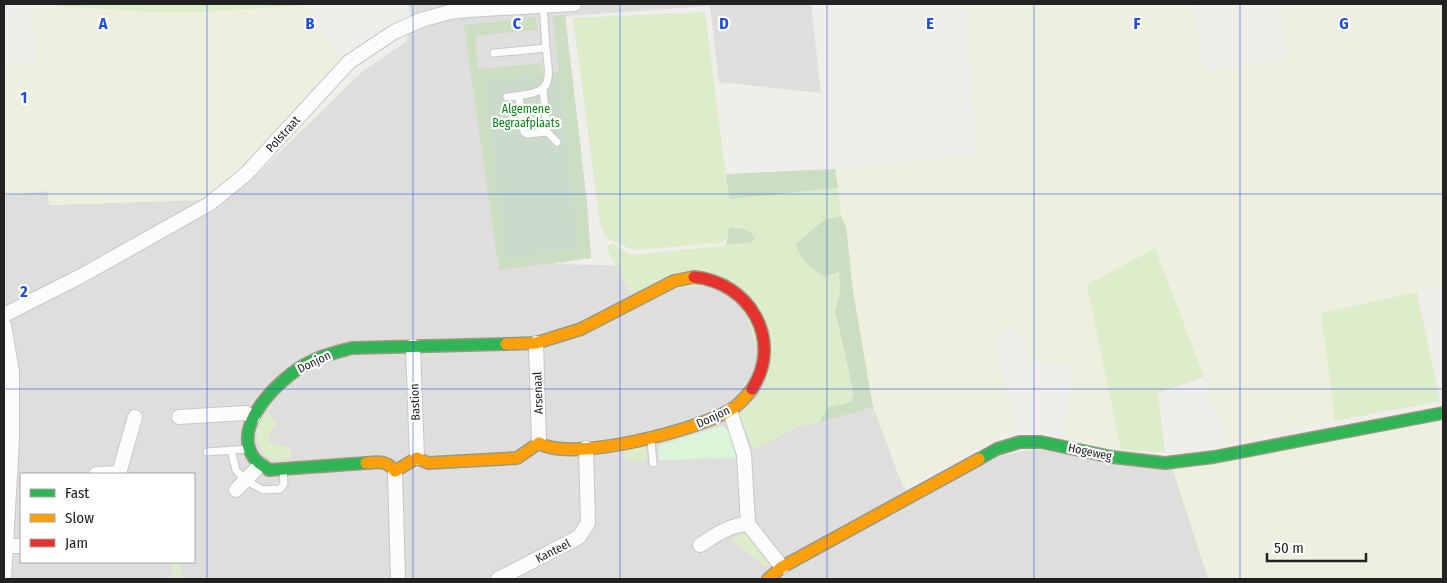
<svg xmlns="http://www.w3.org/2000/svg" width="1447" height="583" viewBox="0 0 1447 583" font-family="'Fira Sans Condensed',sans-serif">
<style>
.residential{fill:#dfdedc;fill-rule:evenodd}
.farmland{fill:#efefdf}
.grass{fill:#ddeccb}
.forest{fill:#cbdec1}
.cemetery{fill:#cadbca}
.park{fill:#daf5da}
.parking{fill:#e0dfde}
.lines{fill:none;stroke-linecap:round;stroke-linejoin:round}
.lane-casing{stroke:#c9c8c7;stroke-width:9}
.street-casing{stroke:#c9c8c7;stroke-width:16}
.fast-casing{stroke:#999a82;stroke-width:14}
.slow-casing{stroke:#999a82;stroke-width:14}
.jam-casing{stroke:#999a82;stroke-width:14}
.lane{stroke:#fdfcfc;stroke-width:7}
.street{stroke:#fdfcfc;stroke-width:14}
.fast{stroke:#30b455;stroke-width:11}
.slow{stroke:#ff9f0a;stroke-width:11}
.jam{stroke:#e5322d;stroke-width:11}
.grid{fill:none;stroke:#1d4ed8;stroke-width:1;stroke-opacity:0.55}
.labels{text-anchor:middle;stroke-width:4.5;stroke-linejoin:round;paint-order:stroke}
.park-label{font-size:12px;fill:#0c8416;stroke:#fff}
.street-label{font-size:12px;fill:#222;stroke:#fff}
.grid-label{font-size:16px;text-anchor:middle;font-weight:bold;fill:#1d4ed8;stroke:#fff;stroke-width:4.5;stroke-linejoin:round;paint-order:stroke}
</style>
<rect width="100%" height="100%" fill="#f0eeeb"/>
<!-- residential -->
<path class="residential" d="M408 4H811L821 93 719 82 710 6 565 16 587 203 591 258 554 264 727 268 879 398 910 503 994 457 1034 449 1182 470 1216 579H4V195L48 191 50 205 199 200 209 212 253 178 362 72 407 41 410 17ZM21 474H194V562H21Z"/>
<!-- farmland -->
<path class="farmland" d="M965 4H1193L1204 71 1287 59 1279 4H1443V286L1321 313 1335 421 1228 443 1155 249 1087 285 1121 450 1063 437 1073 367 1029 362 1018 324 996 336 1000 364 1019 430 1006 434 903 487 873 407 853 291 846 226 841 216 835 169 978 154Z
M307 5 321 30 344 63 256 154 237 171 199 200 49 205 48 191 4 195V66L37 62 32 7 58 6 153 12H204Z
M1443 416V579H1208L1172 467Z"/>
<!-- grass -->
<path class="grass" d="M58 4H309L307 5 204 12H153L58 6Z
M705 12 729 199 838 188 841 216 825 220 839 271 840 291 835 311 854 394 852 402 829 407 821 418V422L800 426 754 450 744 426 738 423V415L751 402 756 401 767 381 736 283 631 293 606 248 612 243 631 255 731 245 729 227C727 235 728 239 720 243L635 250 626 247 605 237 600 224 573 18Z
M1155 248 1204 377 1158 393 1165 452 1121 450 1087 285Z
M1417 292 1440 401 1335 421 1321 313Z
M267 412 277 423 272 429 268 442 282 446H290L291 459 275 461 265 456 257 443V430Z
M645 446 647 461H625V450Z
M745 532 771 564 766 567 731 540Z
M172 562H181L182 579H173Z"/>
<!-- forest -->
<path class="forest" d="M565 15 587 203 591 258 499 270 464 25 536 17 537 30 475 36 479 69 541 63 543 74 488 81 484 83 506 257 578 249 553 16Z
M835 169 838 188 729 199 726 174Z
M841 216 846 226 853 291 873 407 821 422V418L829 407 851 402 854 394 835 311 840 291 839 272 824 276C811 268 800 260 796 244L824 220Z
M729 227C739 229 750 228 755 238L752 242 726 245Z"/>
<!-- cemetery -->
<path class="cemetery" d="M559 72 578 249 506 257 484 82 488 81Z"/>
<!-- park -->
<path class="park" d="M721 426C733 430 733 447 736 458L659 460 658 446Z"/>
<!-- parking -->
<path class="parking" d="M537 30 541 63 478 69 475 36Z
M332 444 333 454 302 455 301 446Z
M604 471 605 509H594V472Z"/>
<g class="lines">
<defs>
<path id="lane" d="M494 53 546 48 543 6
M543 89 547 132 557 142
M519 96 524 132 527 134 547 132
M507 97C549 92 552 91 546 48
M651 440 653 463
M231 450 236 470 245 480 263 490 280 489 284 484 283 470
M207 452 248 449"/>
<path id="street" d="M4 315 81 276 209 204 246 174 349 62 394 32 421 20 450 12 467 10 574 4
M4 325 12 372V440L4 579
M536 343 539 443
M413 346 417 458
M730 411 744 454 748 524 782 567
M179 417 245 413 253 417
M395 471 398 579
M119 473 135 417
M96 474 119 473V474
M236 490 260 465
M700 545C716 535 729 525 748 524
M6 546H21
M498 579 579 537 588 523 586 448"/>
<path id="fast" d="M979 459 997 449 1020 442H1041L1112 457 1165 463 1214 457 1443 413
M366 463 269 470C264 466 257 462 254 458 230 425 281 377 308 363 322 355 337 352 352 348L506 344"/>
<path id="slow" d="M506 344 536 343 581 329 674 281 694 277
M366 463C378 462 386 460 395 471L417 458 428 463 517 458 539 443C571 463 698 430 730 410 739 405 746 397 752 389
M768 579 782 567 979 459"/>
<path id="jam" d="M694 277C749 282 784 340 752 389"/>
</defs>
<!-- lane casing -->
<use href="#lane" class="lane-casing"/>
<!-- street casing -->
<use href="#street" class="street-casing"/>
<!-- fast casing -->
<use href="#fast" class="fast-casing"/>
<!-- slow casing -->
<use href="#slow" class="slow-casing"/>
<!-- jam casing -->
<use href="#jam" class="jam-casing"/>
<!-- lane -->
<use href="#lane" class="lane"/>
<!-- street -->
<use href="#street" class="street"/>
<!-- fast -->
<use href="#fast" class="fast"/>
<!-- slow -->
<use href="#slow" class="slow"/>
<!-- jam -->
<use href="#jam" class="jam"/>
</g>
<!-- grid -->
<path class="grid" d="M207 4V579M413 4V579M620 4V579M827 4V579M1034 4V579M1240 4V579M4 194H1443M4 389H1443"/>
<g class="labels">
<!-- park labels -->
<g class="park-label">
<text x="526" y="113">Algemene<tspan x="526" dy="14">Begraafplaats</tspan></text>
</g>
<!-- street labels -->
<g class="street-label">
<text transform="translate(283 134) rotate(-48)" y="4">Polstraat</text>
<text transform="translate(314 362) rotate(-26)" y="4">Donjon</text>
<text transform="translate(538 393) rotate(-92)" y="4">Arsenaal</text>
<text transform="translate(415 402) rotate(-92)" y="4">Bastion</text>
<text transform="translate(713 417) rotate(-25)" y="4">Donjon</text>
<text transform="translate(1090 452) rotate(12)" y="4">Hogeweg</text>
<text transform="translate(553 551) rotate(-27)" y="4">Kanteel</text>
</g>
</g>
<g class="grid-label">
<text x="103" y="29">A</text>
<text x="310" y="29">B</text>
<text x="517" y="29">C</text>
<text x="724" y="29">D</text>
<text x="930" y="29">E</text>
<text x="1137" y="29">F</text>
<text x="1344" y="29">G</text>
<text x="24" y="103">1</text>
<text x="24" y="297">2</text>
</g>
<!-- border -->
<rect width="1447" height="583" fill="none" stroke="#222222" stroke-width="10"/>
<!-- legend -->
<rect x="20" y="473" width="175" height="90" fill="#ffffff" stroke="#a7a7a7"/>
<rect x="30" y="489" width="25" height="8" fill="#30b455" stroke="#a7a7a7"/>
<text x="65" y="498" font-size="15" fill="#222222">Fast</text>
<rect x="30" y="514" width="25" height="8" fill="#ff9f0a" stroke="#a7a7a7"/>
<text x="65" y="523" font-size="15" fill="#222222">Slow</text>
<rect x="30" y="539" width="25" height="8" fill="#e5322d" stroke="#a7a7a7"/>
<text x="65" y="548" font-size="15" fill="#222222">Jam</text>
<!-- scale -->
<path d="M1267 553v8h99v-8" fill="none" stroke="#222222" stroke-width="2.5"/>
<text x="1274" y="553" font-size="15" fill="#222222" stroke="#ffffff" stroke-width="4" paint-order="stroke">50 m</text>
</svg>
